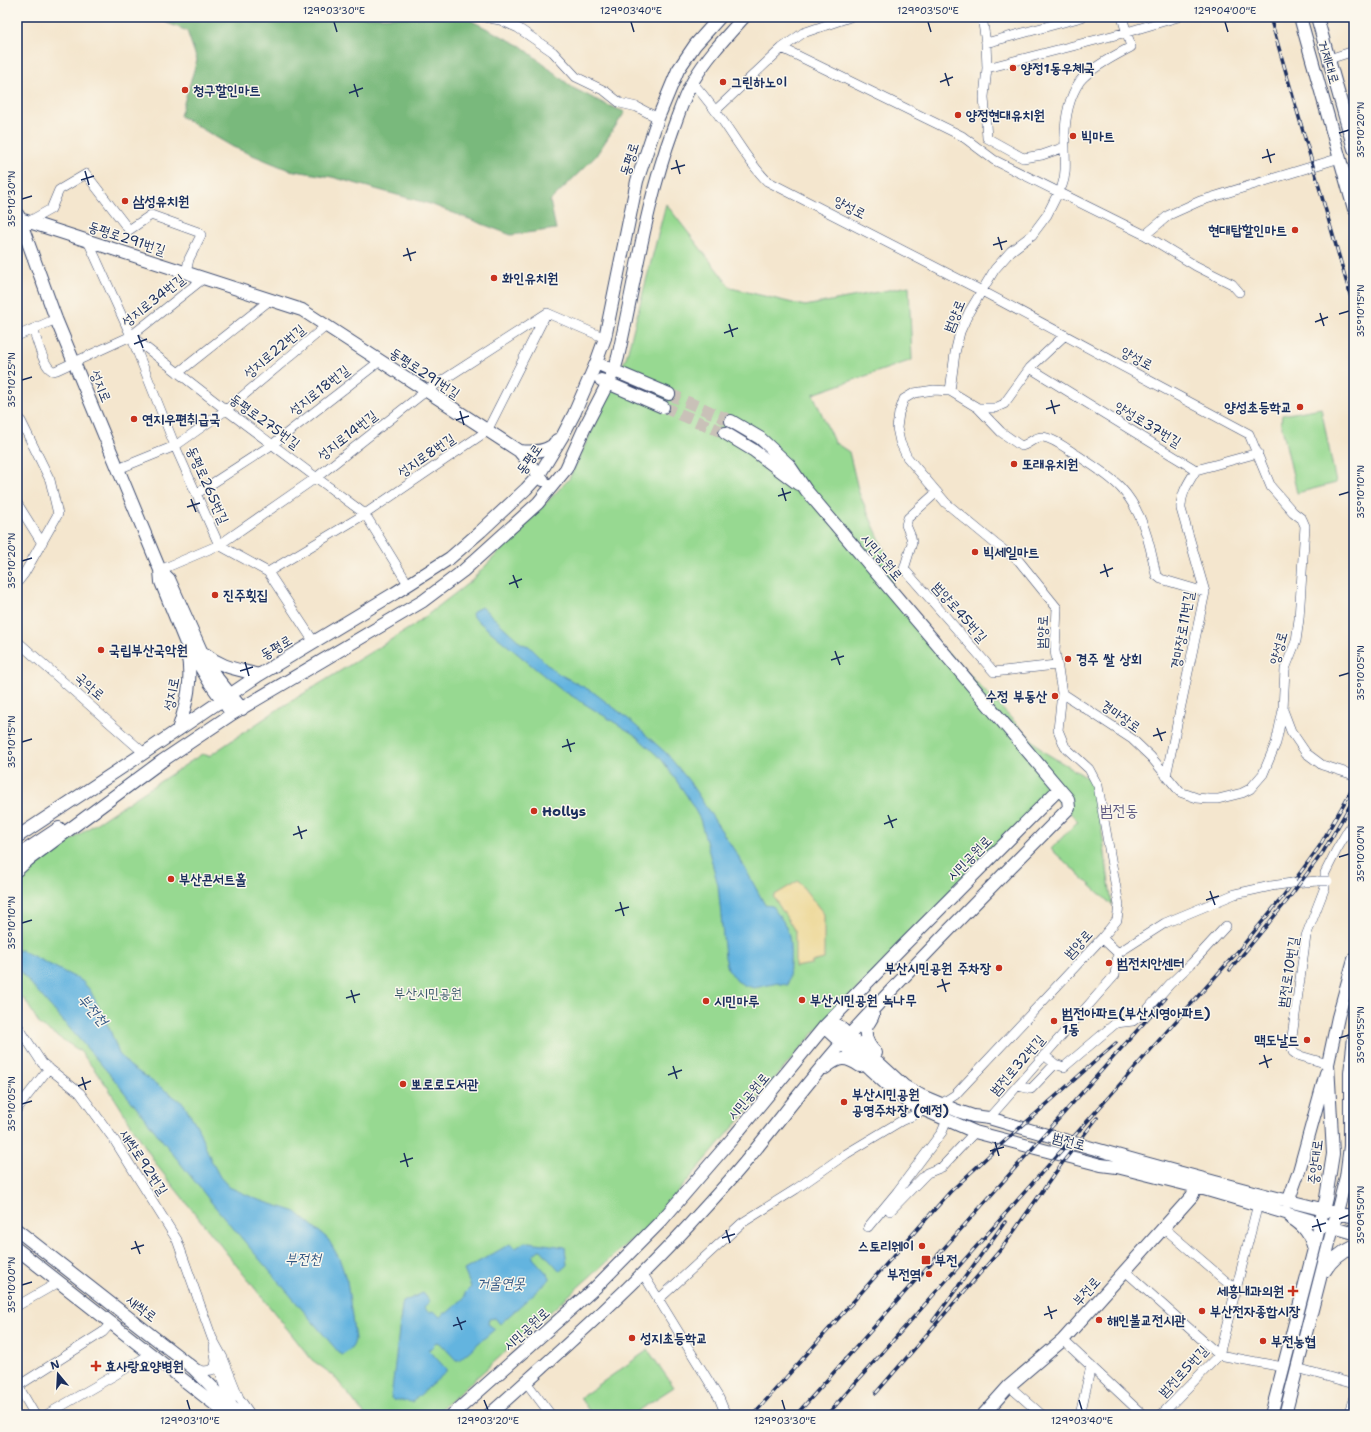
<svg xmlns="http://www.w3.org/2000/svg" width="1371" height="1432" viewBox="0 0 1371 1432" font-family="'Shantell Sans','Poor Story',sans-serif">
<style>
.green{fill:#97d991;stroke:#598478}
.forest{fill:#79b97b;stroke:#4a746c}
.sand{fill:#eeda9e;stroke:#84847e}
.water{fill:#64b4df;stroke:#40729e}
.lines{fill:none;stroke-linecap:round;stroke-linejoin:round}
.major-tunnel{stroke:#c9c1b8;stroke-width:12;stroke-dasharray:12 6;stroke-linecap:butt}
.minor-casing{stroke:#3c4a6f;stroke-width:10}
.major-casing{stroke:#3c4a6f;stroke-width:14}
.minor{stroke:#fff;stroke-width:9}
.major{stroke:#fff;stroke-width:12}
.rail-casing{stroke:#1b2f5e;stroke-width:3.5}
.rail{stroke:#fbf7ec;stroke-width:2;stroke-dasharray:6;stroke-linecap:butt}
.minor-bridge-casing{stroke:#3c4a6f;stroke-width:10;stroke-linecap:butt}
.minor-bridge{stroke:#fff;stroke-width:9}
.ticks{fill:none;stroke:#1b2f5e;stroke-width:1.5}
.poi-dot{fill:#c8321e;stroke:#fbf7ec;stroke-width:1.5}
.labels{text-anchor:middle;stroke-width:3;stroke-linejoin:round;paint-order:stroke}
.street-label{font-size:14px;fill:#1b2f5e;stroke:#fbf7ec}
.poi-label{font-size:14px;font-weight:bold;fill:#1b2f5e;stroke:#fbf7ec;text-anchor:start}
.park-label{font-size:14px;fill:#3a5a6b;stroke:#fbf7ec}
.water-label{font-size:15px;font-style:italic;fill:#315785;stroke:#fbf7ec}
.quarter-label{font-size:16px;fill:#605c82;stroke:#fbf7ec}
.neatline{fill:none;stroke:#1b2f5e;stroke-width:1.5}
.ticks-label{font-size:10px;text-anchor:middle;fill:#1b2f5e}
</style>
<rect width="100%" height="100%" fill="#fbf7ec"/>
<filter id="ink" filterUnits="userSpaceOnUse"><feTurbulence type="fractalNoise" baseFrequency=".025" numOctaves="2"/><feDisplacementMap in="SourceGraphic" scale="8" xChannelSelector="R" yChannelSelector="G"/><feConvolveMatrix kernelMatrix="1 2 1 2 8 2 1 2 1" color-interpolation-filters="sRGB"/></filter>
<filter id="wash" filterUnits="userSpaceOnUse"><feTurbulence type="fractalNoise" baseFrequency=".012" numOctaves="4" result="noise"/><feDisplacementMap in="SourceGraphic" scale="16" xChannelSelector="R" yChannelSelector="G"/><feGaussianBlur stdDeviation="0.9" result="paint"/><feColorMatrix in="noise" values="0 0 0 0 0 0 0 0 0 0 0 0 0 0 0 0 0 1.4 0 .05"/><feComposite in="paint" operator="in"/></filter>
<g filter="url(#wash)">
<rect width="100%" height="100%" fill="#f4e6ce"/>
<!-- green -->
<path class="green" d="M666 204 731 288 805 306 909 286 912 360 813 394 834 442 849 452 859 493 891 565 893 598 931 648 948 653 1044 752 1091 780 1100 817 1112 905 1051 849 1078 821 1050 793 813 1034 643 1233 631 1240 465 1388 434 1415H365L333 1375 312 1360 158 1167 107 1086 80 1051 40 1025 24 998 17 1003V881L22 875 83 832 202 754 209 756 277 710 413 626 471 581 569 479 626 358Z
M1321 408 1336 483 1297 493 1281 423 1282 415Z
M648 1350 674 1387 631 1415H592L580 1398Z"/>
<!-- forest -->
<path class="forest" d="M153 17H469L472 21 521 46 573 88 605 104 625 112 595 157 550 201 556 229 511 235 430 204 332 177 289 170 233 147 180 116 197 60 187 31Z"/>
<!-- sand -->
<path class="sand" d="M798 881 824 914V959L812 962V964L795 967V931L773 896Z"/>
<!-- water -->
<path class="water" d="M482 607 522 644 529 646 549 666 559 674 593 692 626 717 667 754 689 781 740 859 765 905 772 906C776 913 783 919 786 927 793 941 790 970 788 985L780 984 778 983 754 988 744 985 737 981 728 969 725 957 718 885 700 819 687 796 662 760 635 735 559 688 473 617 472 614 475 610Z
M21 950 82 981 90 990 110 1030 119 1054 130 1066 166 1091 184 1104 197 1126 211 1160 220 1177 229 1187 256 1199 296 1212 328 1239 339 1258 347 1281 355 1339C354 1348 349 1351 342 1355L340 1354 211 1202 113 1078 17 968V951Z
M529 1242 565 1247 567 1265 560 1271 541 1250H539L533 1255V1258L550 1277V1279L500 1324 495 1318 489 1319 488 1324 495 1329 459 1360H456L440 1343 437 1342 429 1350 446 1369V1372L412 1402 393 1400 391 1398 402 1305 403 1302 423 1293 430 1301 424 1307 428 1312 434 1311 440 1317 445 1313H447L465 1297V1293L471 1287 464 1270 510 1244 516 1248 523 1243Z"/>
</g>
<g filter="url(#ink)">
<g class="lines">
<!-- major-tunnel -->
<path class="major-tunnel" d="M669 394 731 421
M663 407 725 433"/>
<defs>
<path id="minor" d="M484 17 500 20 518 28 553 52 576 77 605 91 620 103 637 107 658 118
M982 17 986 43 987 68 984 97 987 138 1023 158 1042 155 1065 147
M986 43 1082 17
M782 48 962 136 994 160 1145 235 1169 215 1200 201 1340 158
M1329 59 1354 51
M987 68 1127 32 1178 17
M692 82C708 100 722 119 735 139 745 154 754 168 767 181L982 291 1249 434 1271 487 1293 512 1302 519 1305 526 1299 619 1296 641 1285 669 1283 710 1291 731 1306 753 1322 765 1354 775
M716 110 782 48 803 33 850 17
M1062 186C1067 173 1065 160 1065 147 1064 125 1067 100 1080 81 1090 68 1116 55 1131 47L1122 17
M28 222 51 209 59 190 86 174 129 230 151 215 198 232 201 235 189 259 186 273
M1145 235 1196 266 1232 284 1239 292
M88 241 131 336 175 446 219 545 268 572 314 642
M547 313 605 338
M33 329C37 339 42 362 50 369 53 372 54 371 57 370L131 336 204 278
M17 336 56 319
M131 336 226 410 365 514 408 584
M1030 368 1196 470 1258 453
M178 373 270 300
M950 391 978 408H995L1004 404 1030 368 1065 335
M978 408 1001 432 1021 446C1028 445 1035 436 1043 437 1054 438 1068 450 1077 455 1092 465 1109 475 1121 488 1143 512 1150 544 1156 575L1161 579 1205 592
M17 422 21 421 50 480 58 514 24 574 17 583
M118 469 175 446 226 410 326 326
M937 492 908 518 906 525 911 537 912 543 904 569 994 672 1056 665
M196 494 273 444 380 361
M17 503 42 543
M160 570 219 545 317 477 426 391 547 313
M268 572 365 514 487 431 546 314
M17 641 144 753
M1062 693 1132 739 1151 757 1180 792 1197 798 1208 799H1218L1242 793 1250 789 1263 774 1276 743 1283 710
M1166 776 1205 592 1181 509C1180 494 1189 482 1196 470
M1292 883 1318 881
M1102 938 1118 953
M17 1025 42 1063 80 1093 115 1141 177 1240 212 1338 223 1358 239 1398 251 1415
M1055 1064 1064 1067 1116 1023 1133 1021 1146 1011 1170 984 1192 963 1226 926
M1328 1064 1297 1055 1293 1052 1291 1044 1306 936 1325 887V873L1336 851 1354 820
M1018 1086 1031 1089 1055 1064 1044 1055
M17 1109 49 1068
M989 1118 1115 975 1118 953 1165 923 1235 894 1271 886
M890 1211 927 1173 942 1167 975 1132
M868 1227 897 1192 942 1132 947 1120
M1164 1228 1236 1290
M1125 1271 1219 1355
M643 1274 719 1398 726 1415
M658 1300 742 1223 796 1189 846 1154 901 1121 925 1110 941 1104 955 1095 1102 938 1117 920 1119 905 1098 786 1089 769 1065 747 1058 730 1062 693 1055 651 1057 608 1019 561 998 546 946 503 907 457 900 442 897 428 899 413 904 399 914 393 934 390 950 391 955 353 960 332 969 312 995 269 1011 251 1032 235 1047 215 1056 197
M17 1306 59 1282
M1063 1340 1143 1415
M214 1347 216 1361 233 1407
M1219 1355 1283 1367
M194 1368 204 1371 212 1370 215 1366 216 1361
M1297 1368 1354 1384
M526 1382 551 1415
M17 1384 35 1415
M18 1386 103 1332 111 1323
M1009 1386 1042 1415
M46 1415 151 1354
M1080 1415 1091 1366
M1161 1415 1219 1355 1258 1204
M1348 1415 1354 1397"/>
<path id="major" d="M1300 17 1354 209
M1317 17 1354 149
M18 215 56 319 160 570 161 582 185 641 210 683 232 714
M20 219 302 310 519 451 543 480
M596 363 669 394
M601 380 663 407
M725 433 753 450 798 484
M519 451C529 452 542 452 550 447 553 446 555 442 557 440
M160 570 169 579 207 664 217 678 242 709
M205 654C222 668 238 669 259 675
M178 730C187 703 193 680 187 652
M17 837 144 753 259 675 395 593 450 558 481 531 526 489 539 475 562 437 574 414 596 363 605 338 637 181 658 118 678 70 695 45 720 17
M17 856 59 828
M17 870 28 860 162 761 232 714 423 601 463 571 538 503 566 469 585 427 614 371 618 357C635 281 646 202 673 129 679 113 684 96 693 81 707 57 725 38 744 17
M873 1015C872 1019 869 1022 867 1026 863 1037 869 1046 876 1053
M832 1020 904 1086 922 1096 958 1111 973 1116 989 1118C1110 1154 1231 1188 1354 1217
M824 1027 897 1094 913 1105 975 1132 1101 1165 1117 1167 1197 1187 1354 1233
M825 1068C839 1057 845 1056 860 1066
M1288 1202 1299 1171 1326 1073
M1291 1218C1304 1226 1310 1234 1314 1249
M17 1230 193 1368 233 1408 244 1415
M17 1249 213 1403 227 1415
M1325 1271C1332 1259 1341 1252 1354 1246
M452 1415 596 1287 662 1220 732 1139 824 1027 903 946 1059 789
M489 1415C558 1353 628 1292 691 1223 710 1202 729 1182 747 1160 779 1121 809 1080 843 1042 916 962 993 885 1069 808L1068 799 806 490 789 465 760 438 731 421
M983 1415 1009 1386 1063 1340 1192 1196 1200 1180
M1271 1415 1314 1249 1326 1198 1333 1154 1328 1064 1338 1017 1354 959
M1285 1415 1346 1177 1350 1146V1073L1354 1037"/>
</defs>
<!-- minor casing -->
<use href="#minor" class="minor-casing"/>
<!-- major casing -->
<use href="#major" class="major-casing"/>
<!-- minor -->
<use href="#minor" class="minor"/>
<!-- major -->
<use href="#major" class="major"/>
<defs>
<path id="rail" d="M1270 17 1354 308
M1230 970 1286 902 1323 852 1354 799
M933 1321 1005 1222
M876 1393 1002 1248 1063 1162 1097 1118
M753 1415 950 1192 997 1148 1116 1043
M796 1415 1165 999
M827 1415 1239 950 1281 899 1319 847 1354 786"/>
</defs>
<!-- rail casing -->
<use href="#rail" class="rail-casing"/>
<!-- rail -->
<use href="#rail" class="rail"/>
<defs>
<path id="minor-bridge" d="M1318 881H1328
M1271 886 1292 883"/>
</defs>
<!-- minor-bridge casing -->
<use href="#minor-bridge" class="minor-bridge-casing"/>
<!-- minor-bridge -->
<use href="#minor-bridge" class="minor-bridge"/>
</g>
</g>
<!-- ticks -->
<path class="ticks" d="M334 22 337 32M631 22 634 32M928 22 931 32M1225 22 1228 32M945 73 949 86M940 82 953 77M354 84 358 97M349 93 363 88M1339 133 1349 130M1267 149 1271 163M1262 158 1275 154M676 160 680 174M671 169 685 165M85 171 89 185M81 180 94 176M22 199 32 196M998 237 1002 250M993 245 1007 241M407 248 411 261M403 256 416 252M1320 313 1324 326M1339 314 1349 311M1315 322 1328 317M729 324 733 337M724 333 738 328M138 335 143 348M134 344 147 339M22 380 32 377M1051 400 1055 414M1046 409 1060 405M460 411 464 425M456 420 469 416M782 488 786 501M1339 495 1349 492M778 496 791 492M191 499 196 512M187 507 200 503M22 561 32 558M1104 564 1108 577M1100 573 1113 568M513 575 518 588M509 584 522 579M835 651 840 665M831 660 844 656M245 662 249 676M240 671 253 667M1339 676 1349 673M1157 728 1162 741M1153 736 1166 732M567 739 571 752M22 742 32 739M562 747 575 743M888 815 893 828M884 824 897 819M298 826 302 839M293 835 307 830M1339 857 1349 854M1210 891 1215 905M1206 900 1219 896M620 902 624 916M615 911 629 907M22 923 32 920M942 979 946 992M937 987 950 983M351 990 355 1003M346 998 360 994M1339 1038 1349 1035M1264 1055 1268 1068M1259 1064 1272 1059M673 1066 677 1079M668 1075 682 1070M82 1077 86 1090M78 1086 91 1081M22 1104 32 1101M995 1142 999 1156M990 1151 1004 1147M404 1153 408 1167M400 1162 413 1158M1317 1219 1321 1232M1339 1219 1349 1215M1312 1227 1326 1223M726 1230 730 1243M722 1238 735 1234M135 1241 140 1254M131 1249 144 1245M22 1285 32 1282M1048 1306 1052 1319M1044 1315 1057 1310M457 1317 462 1330M453 1326 466 1321M187 1400 190 1410M484 1400 488 1410M782 1400 785 1410M1079 1400 1082 1410"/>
<!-- markers -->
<g class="poi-dot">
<circle cx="1013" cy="68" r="4"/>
<circle cx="723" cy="82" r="4"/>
<circle cx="185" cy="90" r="4"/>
<circle cx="958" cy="115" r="4"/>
<circle cx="1073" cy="136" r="4"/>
<circle cx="125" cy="201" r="4"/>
<circle cx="1295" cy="230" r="4"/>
<circle cx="494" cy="278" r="4"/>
<circle cx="1300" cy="407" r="4"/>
<circle cx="134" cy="419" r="4"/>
<circle cx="1014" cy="464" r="4"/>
<circle cx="975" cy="552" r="4"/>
<circle cx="215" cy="595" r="4"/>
<circle cx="101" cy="650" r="4"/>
<circle cx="1068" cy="659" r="4"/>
<circle cx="1055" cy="696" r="4"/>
<circle cx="534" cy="811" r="4"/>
<circle cx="171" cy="879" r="4"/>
<circle cx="1109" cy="963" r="4"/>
<circle cx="999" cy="968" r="4"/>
<circle cx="802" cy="1000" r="4"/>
<circle cx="706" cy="1001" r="4"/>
<circle cx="1054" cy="1021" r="4"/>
<circle cx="1307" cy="1040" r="4"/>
<circle cx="403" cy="1084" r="4"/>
<circle cx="844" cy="1102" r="4"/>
<circle cx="922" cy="1246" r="4"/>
<rect x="921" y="1255" width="10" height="10" rx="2"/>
<circle cx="929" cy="1274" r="4"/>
<path d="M1291 1285h4v4h4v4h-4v4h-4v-4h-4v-4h4z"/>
<circle cx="1202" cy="1311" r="4"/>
<circle cx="1099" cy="1320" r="4"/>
<circle cx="632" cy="1338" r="4"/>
<circle cx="1263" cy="1341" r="4"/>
<path d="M94 1360h4v4h4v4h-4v4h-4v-4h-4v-4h4z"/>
</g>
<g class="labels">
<!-- street labels -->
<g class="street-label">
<text transform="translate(1329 62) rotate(74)" y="5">거제대로</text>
<text transform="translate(629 159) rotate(-73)" y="5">동평로</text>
<text transform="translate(850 207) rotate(27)" y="5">양성로</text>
<text transform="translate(127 238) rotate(18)" y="5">동평로291번길</text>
<text transform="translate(153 300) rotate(-38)" y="5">성지로34번길</text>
<text transform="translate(954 316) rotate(-67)" y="5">범양로</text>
<text transform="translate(274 351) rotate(-40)" y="5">성지로22번길</text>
<text transform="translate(1137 358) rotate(28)" y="5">양성로</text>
<text transform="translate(425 373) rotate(33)" y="5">동평로291번길</text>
<text transform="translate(101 386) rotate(68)" y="5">성지로</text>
<text transform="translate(319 390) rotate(-38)" y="5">성지로18번길</text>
<text transform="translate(265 421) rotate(36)" y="5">동평로275번길</text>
<text transform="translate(1148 424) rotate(31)" y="5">양성로37번길</text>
<text transform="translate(347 435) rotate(-38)" y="5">성지로14번길</text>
<text transform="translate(426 455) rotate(-34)" y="5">성지로8번길</text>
<text transform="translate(529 459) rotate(-55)" y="5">동평로</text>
<text transform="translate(208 485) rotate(66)" y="5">동평로265번길</text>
<text transform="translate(882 557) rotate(50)" y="5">시민공원로</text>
<text transform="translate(960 612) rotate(49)" y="5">범양로45번길</text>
<text transform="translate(1182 630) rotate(-80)" y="5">경마장로11번길</text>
<text transform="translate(1042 632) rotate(-88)" y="5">범양로</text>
<text transform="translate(276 647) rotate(-31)" y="5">동평로</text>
<text transform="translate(1278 648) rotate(-74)" y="5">양성로</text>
<text transform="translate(90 686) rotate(41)" y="5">국악로</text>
<text transform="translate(171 694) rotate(-79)" y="5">성지로</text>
<text transform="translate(1121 716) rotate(35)" y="5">경마장로</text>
<text transform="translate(969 858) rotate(-45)" y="5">시민공원로</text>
<text transform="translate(1078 944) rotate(-47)" y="5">범양로</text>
<text transform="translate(1288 972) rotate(-81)" y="5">범전로10번길</text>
<text transform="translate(1017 1065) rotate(-49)" y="5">범전로32번길</text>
<text transform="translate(748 1096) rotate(-50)" y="5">시민공원로</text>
<text transform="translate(1069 1141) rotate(16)" y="5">범전로</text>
<text transform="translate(144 1162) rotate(57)" y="5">새싹로92번길</text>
<text transform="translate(1315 1162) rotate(-84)" y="5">중앙대로</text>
<text transform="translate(1086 1291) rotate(-48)" y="5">부전로</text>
<text transform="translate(142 1308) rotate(38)" y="5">새싹로</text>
<text transform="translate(526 1329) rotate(-42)" y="5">시민공원로</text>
<text transform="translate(1183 1371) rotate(-47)" y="5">범전로5번길</text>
</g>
<!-- poi labels -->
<g class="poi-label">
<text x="1021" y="73">양정1동우체국</text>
<text x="731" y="87">그린하노이</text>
<text x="193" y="95">청구할인마트</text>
<text x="966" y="120">양정현대유치원</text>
<text x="1081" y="141">빅마트</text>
<text x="133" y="206">삼성유치원</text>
<text x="1287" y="235" text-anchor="end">현대탑할인마트</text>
<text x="502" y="283">화인유치원</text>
<text x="1292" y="412" text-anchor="end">양성초등학교</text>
<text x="142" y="424">연지우편취급국</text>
<text x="1022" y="469">또래유치원</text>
<text x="983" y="557">빅세일마트</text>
<text x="223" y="600">진주횟집</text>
<text x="109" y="655">국립부산국악원</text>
<text x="1076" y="664">경주 쌀 상회</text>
<text x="1047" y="701" text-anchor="end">수정 부동산</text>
<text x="542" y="816">Hollys</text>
<text x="179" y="884">부산콘서트홀</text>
<text x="1117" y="968">범전치안센터</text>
<text x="991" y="973" text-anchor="end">부산시민공원 주차장</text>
<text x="810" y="1005">부산시민공원 녹나무</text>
<text x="714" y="1006">시민마루</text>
<text x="1062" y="1018">범전아파트(부산시영아파트)<tspan x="1062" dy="16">1동</tspan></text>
<text x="1299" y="1045" text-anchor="end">맥도날드</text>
<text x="411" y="1089">뽀로로도서관</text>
<text x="852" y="1099">부산시민공원<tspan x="852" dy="16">공영주차장 (예정)</tspan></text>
<text x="914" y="1251" text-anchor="end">스토리웨이</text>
<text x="935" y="1265">부전</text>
<text x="921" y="1279" text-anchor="end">부전역</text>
<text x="1284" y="1296" text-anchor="end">세흥내과의원</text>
<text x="1210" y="1316">부산전자종합시장</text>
<text x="1107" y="1325">해인불교전시관</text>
<text x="640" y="1343">성지초등학교</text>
<text x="1271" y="1346">부전농협</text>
<text x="105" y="1371">효사랑요양병원</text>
</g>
<!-- park labels -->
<g class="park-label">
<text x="428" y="998">부산시민공원</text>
</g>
<!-- water labels -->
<g class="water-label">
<text transform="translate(93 1010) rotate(49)" y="5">부전천</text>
<text x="303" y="1264">부전천</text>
<text x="501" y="1288">거울연못</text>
</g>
<!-- quarter labels -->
<g class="quarter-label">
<text x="1119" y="816">범전동</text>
</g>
</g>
<!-- margin -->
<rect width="1371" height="1432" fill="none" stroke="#fbf7ec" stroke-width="44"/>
<!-- north arrow -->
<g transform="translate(58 1374) rotate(342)" stroke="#fbf7ec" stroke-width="3" paint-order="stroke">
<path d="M0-3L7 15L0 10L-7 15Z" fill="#1b2f5e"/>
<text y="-6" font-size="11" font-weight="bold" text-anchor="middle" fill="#1b2f5e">N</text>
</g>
<rect x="22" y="22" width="1327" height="1388" class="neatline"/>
<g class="ticks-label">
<text x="334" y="14">129°03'30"E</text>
<text x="631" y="14">129°03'40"E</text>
<text x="928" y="14">129°03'50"E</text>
<text x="1225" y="14">129°04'00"E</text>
<text transform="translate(1360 130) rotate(-90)" y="4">35°10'20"N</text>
<text transform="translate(11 199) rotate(-90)" y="4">35°10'30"N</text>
<text transform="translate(1360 311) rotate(-90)" y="4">35°10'15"N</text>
<text transform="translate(11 380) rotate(-90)" y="4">35°10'25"N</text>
<text transform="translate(1360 492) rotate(-90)" y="4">35°10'10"N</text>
<text transform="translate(11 561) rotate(-90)" y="4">35°10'20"N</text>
<text transform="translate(1360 673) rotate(-90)" y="4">35°10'05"N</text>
<text transform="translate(11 742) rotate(-90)" y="4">35°10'15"N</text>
<text transform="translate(1360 854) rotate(-90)" y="4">35°10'00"N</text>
<text transform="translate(11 923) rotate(-90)" y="4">35°10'10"N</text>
<text transform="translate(1360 1035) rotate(-90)" y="4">35°09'55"N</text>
<text transform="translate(11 1104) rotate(-90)" y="4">35°10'05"N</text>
<text transform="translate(1360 1215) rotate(-90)" y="4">35°09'50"N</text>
<text transform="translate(11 1285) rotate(-90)" y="4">35°10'00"N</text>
<text x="190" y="1424">129°03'10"E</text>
<text x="488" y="1424">129°03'20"E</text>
<text x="785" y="1424">129°03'30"E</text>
<text x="1082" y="1424">129°03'40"E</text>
</g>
</svg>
